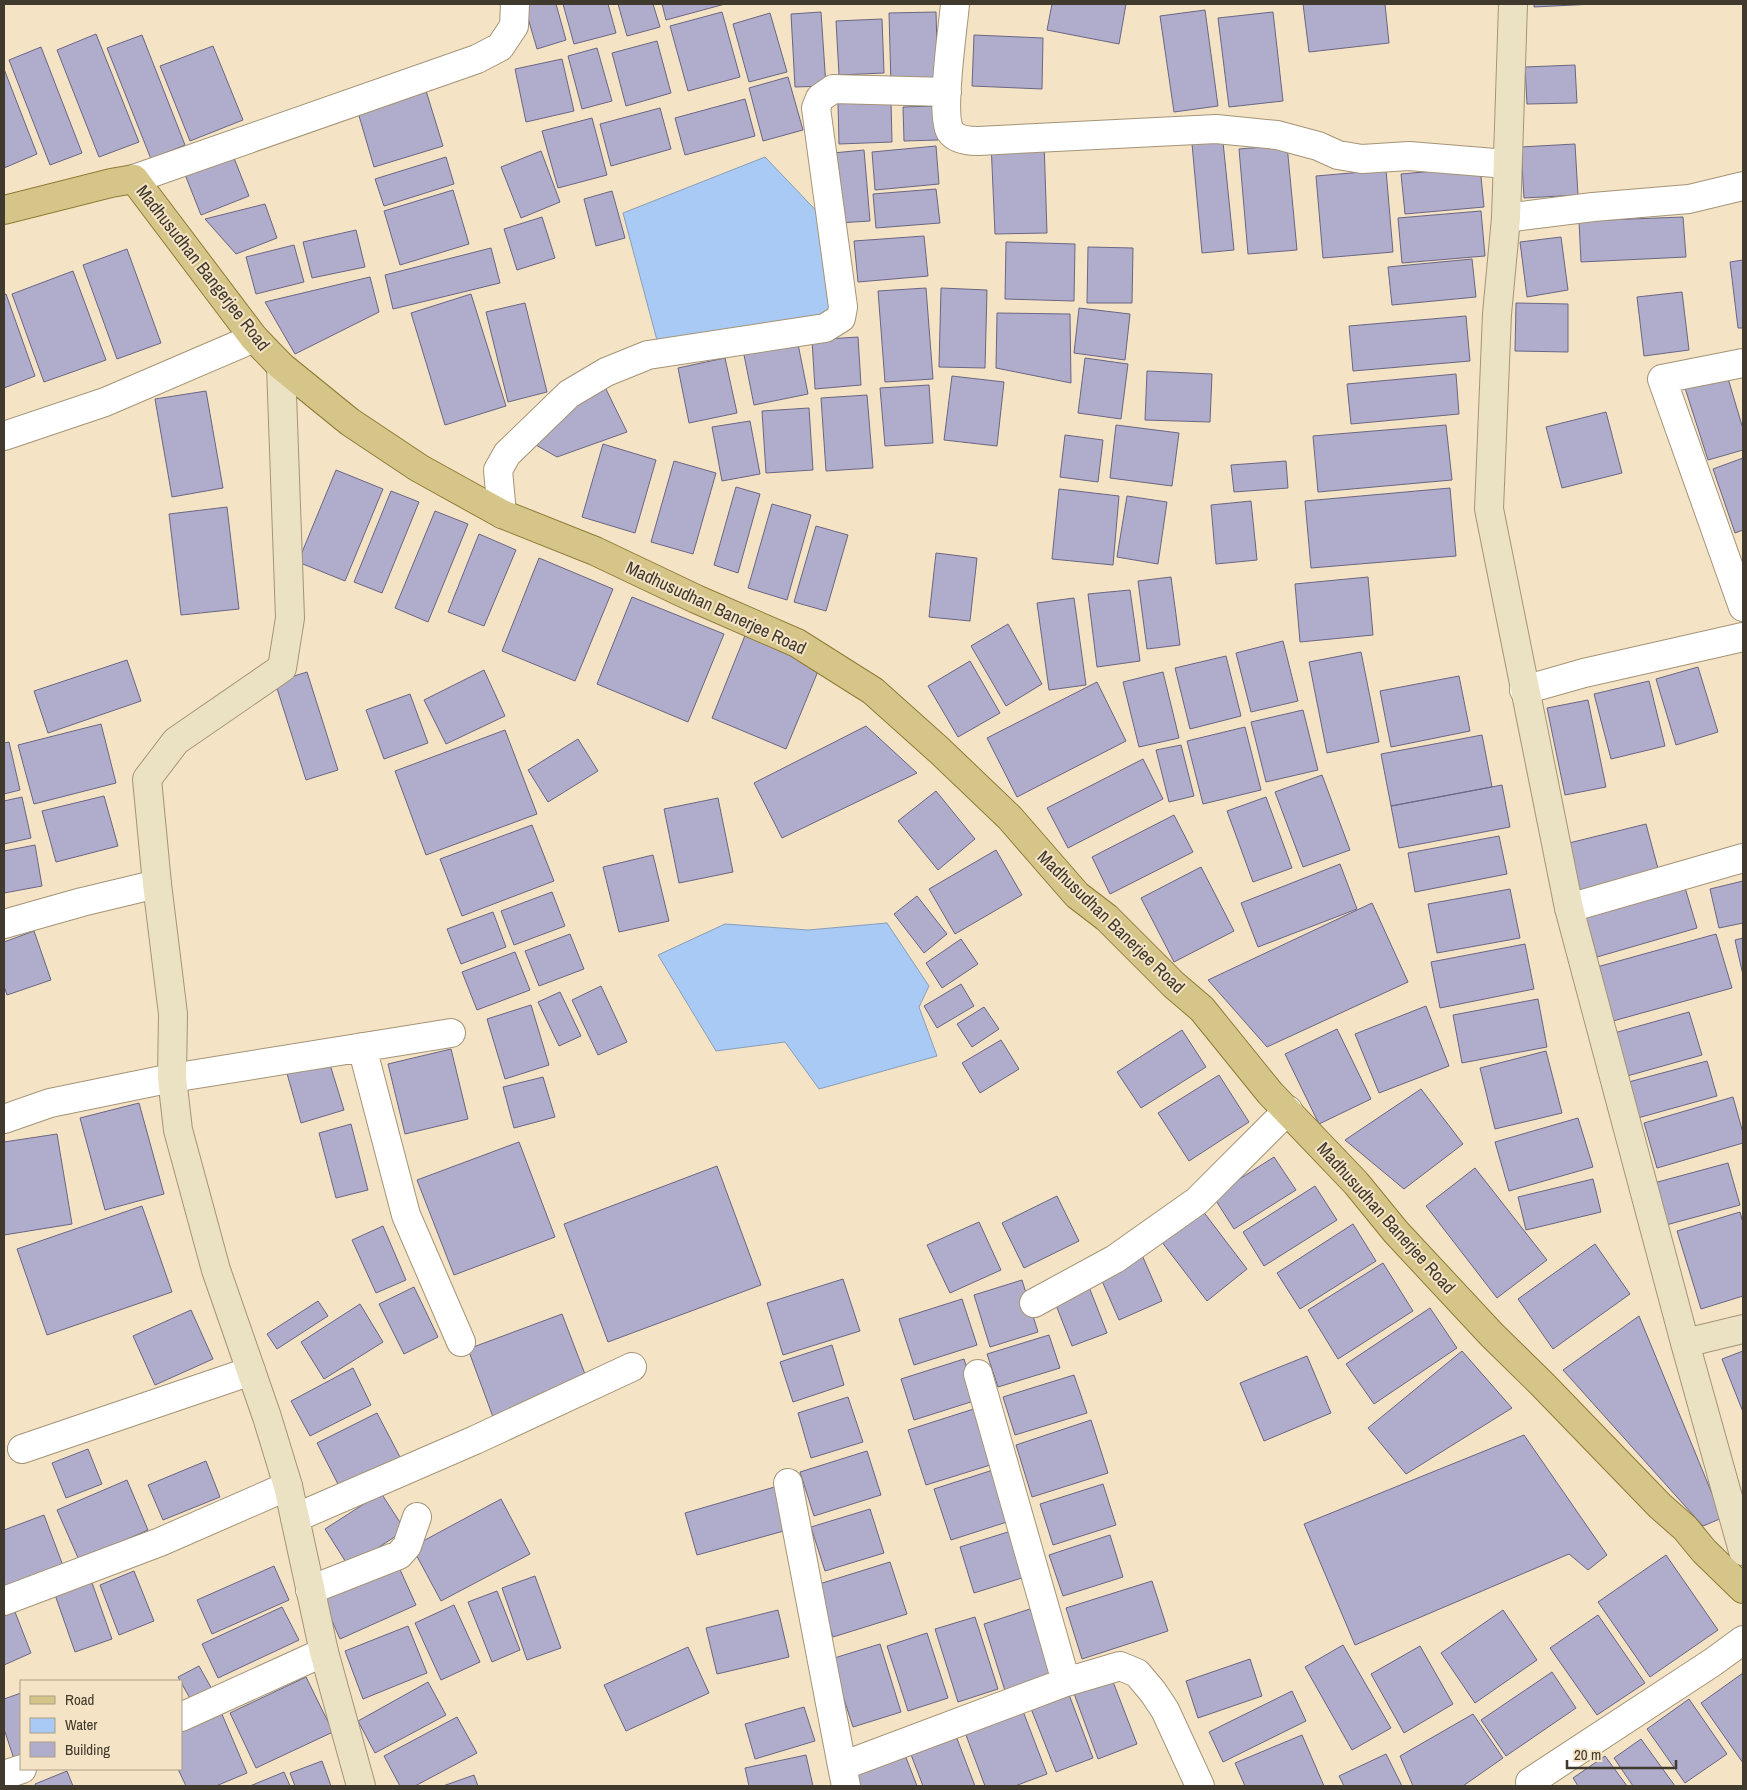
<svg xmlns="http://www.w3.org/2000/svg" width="1747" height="1790" viewBox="0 0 1747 1790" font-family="'Archivo Narrow',sans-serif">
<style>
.water{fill:#a8caf4;stroke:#899eb8}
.building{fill:#b0adcc;stroke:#6a6683}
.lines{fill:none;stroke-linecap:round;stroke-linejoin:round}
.street-casing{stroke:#a49477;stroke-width:30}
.secondary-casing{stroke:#a49477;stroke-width:30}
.primary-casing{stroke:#907b36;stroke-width:30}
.street{stroke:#fff;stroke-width:28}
.secondary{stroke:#ebe2c4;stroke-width:28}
.primary{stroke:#d6c589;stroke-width:28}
.labels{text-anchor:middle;stroke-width:4;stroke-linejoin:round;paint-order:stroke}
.street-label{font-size:18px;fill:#40392d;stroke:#f4e3c4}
</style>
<rect width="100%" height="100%" fill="#f4e3c4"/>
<!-- water -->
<path class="water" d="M765 157 828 223 835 320 662 359 623 213Z
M887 923 929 986 919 1007 937 1056 819 1089 785 1042 716 1051 658 955 725 924 808 930Z"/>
<!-- building -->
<path class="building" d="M524 4H556L566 40 537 49Z
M563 4H608L616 33 574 44Z
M618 4H653L660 27 627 36Z
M662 4H725L666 20Z
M1052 4H1126L1119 44 1047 30Z
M1303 4H1385L1389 43 1309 52Z
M1534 4H1594L1534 7Z
M1205 10 1218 106 1174 112 1160 16Z
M722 12 740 77 688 91 670 26Z
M821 12 826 86 795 87 791 14Z
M936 12 938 85 891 86 889 13Z
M1273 12 1283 101 1229 107 1218 18Z
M770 13 787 72 749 82 733 24Z
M882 19 884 73 839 75 836 21Z
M96 34 139 142 99 157 57 50Z
M142 35 185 145 151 159 107 48Z
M974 35 1043 38 1042 89 972 86Z
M657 41 671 93 626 106 612 53Z
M213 46 243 120 190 141 160 66Z
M41 47 82 153 50 165 9 60Z
M597 48 612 101 582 109 568 56Z
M562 59 574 111 526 122 515 69Z
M1575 65 1577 103 1527 104 1525 67Z
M4 69 37 154 4 168Z
M788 77 803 130 763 141 749 88Z
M423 81 443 146 374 167 355 102Z
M745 99 755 136 685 155 675 118Z
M891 102 892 142 839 144 838 103Z
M936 106 938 140 904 141 903 107Z
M660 108 671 149 611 166 600 124Z
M592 118 607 175 558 188 542 131Z
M1044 141 1047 233 995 234 991 143Z
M1223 142 1234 250 1202 253 1192 144Z
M1575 144 1578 195 1524 198 1521 147Z
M1287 145 1297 250 1248 254 1239 149Z
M936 146 939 184 875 190 872 152Z
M864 150 870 221 838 223 833 153Z
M541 151 560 202 521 218 501 167Z
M232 153 249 196 201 215 184 172Z
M446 157 454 184 384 206 375 179Z
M1480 167 1484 207 1405 214 1401 174Z
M1386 170 1393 252 1323 258 1316 176Z
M936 189 940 223 876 228 873 194Z
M453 190 469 244 400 265 384 211Z
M612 191 625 238 596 246 584 199Z
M265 204 277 238 236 254 205 219Z
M1481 211 1485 256 1402 263 1398 218Z
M542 217 555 258 517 270 504 229Z
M1683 217 1686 257 1581 262 1579 221Z
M356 230 365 267 312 278 303 242Z
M924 236 928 276 858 282 854 241Z
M1561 237 1568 290 1527 297 1520 242Z
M1006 242 1075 244 1074 301 1005 299Z
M294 245 304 282 256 294 246 257Z
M1088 247 1133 248 1132 303H1087Z
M491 248 500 283 393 309 385 275Z
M127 249 161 343 117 359 83 265Z
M1472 259 1476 297 1392 305 1388 267Z
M1743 260V328H1738L1730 262Z
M73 271 106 360 44 382 12 294Z
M370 277 379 312 295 354 265 302Z
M926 288 933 379 885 382 878 291Z
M941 288 987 290 985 368 939 367Z
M1682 292 1689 350 1644 356 1637 297Z
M6 294 35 376 4 388V295Z
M471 294 506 406 445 425 411 313Z
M525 303 547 392 508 402 486 312Z
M1516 303 1568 304V352L1515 351Z
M1079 308 1130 314 1125 360 1074 353Z
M997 313 1070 314 1071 383 996 368Z
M1466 316 1470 361 1353 371 1349 326Z
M858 337 861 385 815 389 812 340Z
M797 339 808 394 754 405 743 350Z
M725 358 737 413 689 423 678 368Z
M1085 358 1128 364 1121 419 1078 413Z
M1147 371 1212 374 1210 422 1145 420Z
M1456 374 1459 414 1351 424 1347 384Z
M1727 375 1743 429V450L1708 460 1685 388Z
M952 376 1004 382 997 446 944 440Z
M602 381 627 432 557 457 536 445Z
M929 385 933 443 885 446 880 388Z
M206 391 223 488 172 497 155 399Z
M867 395 873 468 826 471 821 398Z
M809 408 813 470 766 473 762 411Z
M1606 412 1622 473 1562 488 1546 427Z
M750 421 760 474 722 481 712 427Z
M1116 425 1179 433 1172 486 1110 478Z
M1446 425 1452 480 1318 492 1313 436Z
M1065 435 1103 440 1098 482 1060 477Z
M603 444 656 460 635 533 582 517Z
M1743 458V530L1735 533 1713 469Z
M674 461 716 473 693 554 651 542Z
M1286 461 1288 488 1234 492 1231 465Z
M336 470 383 489 345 581 298 562Z
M736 487 760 494 738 573 714 565Z
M1450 488 1456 556 1311 568 1305 501Z
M1059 489 1119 496 1113 565 1052 559Z
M391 491 419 502 382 593 354 582Z
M1127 496 1167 502 1158 564 1117 557Z
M1251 501 1257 560 1216 564 1211 505Z
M772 504 811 515 787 600 748 588Z
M227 507 239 609 181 615 169 514Z
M435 511 468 524 428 622 395 608Z
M816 526 848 535 826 611 794 602Z
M479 534 516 550 484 626 448 612Z
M936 553 977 558 970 621 929 617Z
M539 558 613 589 575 681 502 651Z
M1171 577 1180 645 1147 649 1138 581Z
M1368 577 1373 635 1300 642 1295 584Z
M1130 590 1140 661 1097 667 1088 594Z
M632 597 724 634 688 722 597 684Z
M1074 598 1086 685 1049 690 1037 603Z
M1008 624 1042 684 1006 706 971 646Z
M746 633 821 664 786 749 712 718Z
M1283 641 1298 701 1251 712 1236 653Z
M1361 652 1379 742 1327 753 1309 662Z
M1226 656 1241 716 1190 729 1175 668Z
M127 660 141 701 48 733 34 691Z
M970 661 1000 713 958 737 928 686Z
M1698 667 1718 732 1676 745 1656 679Z
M484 670 505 716 446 744 424 700Z
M307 672 338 770 306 780 275 682Z
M1163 672 1179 738 1139 747 1123 682Z
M1459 676 1470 731 1391 747 1380 691Z
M1649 681 1665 746 1611 759 1594 694Z
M1097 682 1126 741 1017 797 987 738Z
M410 694 428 743 384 759 366 710Z
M1588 700 1606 787 1565 795 1547 708Z
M1303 710 1318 770 1266 782 1251 722Z
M101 724 116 783 34 804 18 745Z
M866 726 917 773 782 838 754 783Z
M1245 727 1261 790 1203 804 1187 741Z
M505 730 537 814 426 855 395 771Z
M1482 735 1492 787 1391 806 1381 754Z
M578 739 598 771 548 802 528 770Z
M9 742 20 790 4 794V743Z
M1181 745 1194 796 1169 802 1156 750Z
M1143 759 1163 799 1068 848 1047 808Z
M1322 775 1350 850 1303 867 1275 792Z
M1502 785 1510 827 1399 848 1391 806Z
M936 791 975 839 938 870 898 821Z
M104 796 118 846 56 862 42 811Z
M22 797 31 838 4 844V801Z
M1266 797 1292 868 1253 882 1227 811Z
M718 798 733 872 679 883 664 809Z
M1174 815 1193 852 1110 894 1092 857Z
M1646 824 1660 876 1580 898 1565 844Z
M532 825 554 881 462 916 440 859Z
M1499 836 1507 874 1415 892 1408 853Z
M35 845 42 886 4 893V851Z
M996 850 1022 895 955 934 929 889Z
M653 855 669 921 619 932 603 867Z
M1340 864 1357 909 1258 947 1241 903Z
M1201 867 1234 931 1174 962 1141 898Z
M1683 881 1697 928 1597 957 1584 911Z
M1743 881V923L1719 928 1710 889Z
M1510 889 1520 938 1437 953 1428 904Z
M552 892 565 926 514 945 501 911Z
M917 896 947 934 924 953 894 914Z
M1372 903 1408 982 1267 1047 1208 980Z
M493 912 506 947 461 964 447 929Z
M34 931 51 980 7 995 4 986V942Z
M570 934 584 969 539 986 525 951Z
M1716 934 1732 988 1613 1021 1597 967Z
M1743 938V975L1735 940Z
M961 939 978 964 942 988 926 963Z
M1525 944 1534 989 1440 1008 1431 962Z
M515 952 530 990 477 1010 462 972Z
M961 984 974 1006 937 1028 924 1006Z
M601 986 627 1042 598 1055 572 1000Z
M560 992 581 1036 559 1046 538 1002Z
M1538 999 1547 1047 1462 1063 1453 1015Z
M531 1005 549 1065 505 1079 487 1019Z
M1426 1006 1449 1066 1379 1093 1355 1034Z
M984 1007 999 1029 972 1047 957 1024Z
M1689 1012 1702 1055 1620 1078 1607 1035Z
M1337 1029 1371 1099 1319 1124 1285 1054Z
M1182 1030 1206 1067 1141 1108 1117 1072Z
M1001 1040 1019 1069 980 1093 962 1063Z
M451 1049 468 1119 405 1134 388 1064Z
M1546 1051 1562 1113 1495 1129 1480 1068Z
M328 1058 344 1110 301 1123 286 1070Z
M1707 1061 1717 1096 1634 1119 1625 1083Z
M1219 1075 1249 1122 1189 1161 1158 1113Z
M543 1077 555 1117 514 1128 503 1087Z
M1421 1089 1463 1144 1404 1189 1345 1140Z
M1733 1097 1743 1133V1143L1657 1168 1644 1123Z
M139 1103 164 1194 105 1210 80 1118Z
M1578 1118 1593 1167 1509 1191 1495 1142Z
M351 1124 368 1190 336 1198 319 1133Z
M57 1134 72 1224 4 1235V1142Z
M519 1142 555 1237 454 1275 417 1180Z
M1274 1157 1296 1190 1234 1229 1213 1196Z
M1728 1163 1740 1205 1666 1225 1654 1183Z
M717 1166 761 1285 608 1342 564 1224Z
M1475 1168 1547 1260 1497 1298 1426 1206Z
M1593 1179 1601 1212 1526 1230 1518 1197Z
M1315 1186 1337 1220 1264 1266 1243 1232Z
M1057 1196 1079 1241 1024 1268 1002 1223Z
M142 1206 172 1292 47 1335 17 1249Z
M1199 1206 1247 1269 1207 1301 1158 1237Z
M1740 1212 1743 1223V1296L1701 1309 1677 1231Z
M979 1222 1001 1270 950 1293 927 1245Z
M1353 1224 1376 1261 1300 1309 1277 1273Z
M383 1226 406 1280 376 1293 352 1240Z
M1595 1244 1630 1294 1553 1349 1518 1299Z
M1142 1255 1162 1301 1119 1320 1099 1274Z
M1383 1263 1413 1311 1338 1359 1308 1310Z
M843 1279 860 1331 783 1355 767 1303Z
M1022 1280 1038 1332 990 1347 974 1295Z
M414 1287 438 1337 404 1354 379 1304Z
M1089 1287 1107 1333 1072 1346 1054 1300Z
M962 1299 977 1345 914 1365 899 1319Z
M318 1301 328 1316 277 1349 267 1334Z
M360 1304 383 1342 324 1379 301 1342Z
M1430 1308 1457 1348 1374 1404 1346 1364Z
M191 1310 213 1359 155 1385 133 1336Z
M562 1314 588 1382 493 1417 468 1349Z
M1639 1316 1722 1518 1703 1526 1563 1370Z
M1049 1335 1060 1368 998 1387 987 1354Z
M832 1345 844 1385 793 1402 780 1362Z
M1462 1351 1512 1408 1406 1474 1368 1428Z
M1743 1351V1412L1722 1359Z
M1307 1356 1331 1413 1264 1441 1240 1383Z
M964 1359 977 1400 914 1420 901 1379Z
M353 1368 371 1405 310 1436 291 1401Z
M1074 1375 1087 1413 1015 1435 1003 1397Z
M848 1397 863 1442 811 1458 798 1413Z
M983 1406 1000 1462 926 1485 908 1430Z
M377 1413 400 1457 340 1488 317 1443Z
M1091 1420 1108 1473 1032 1497 1016 1445Z
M1524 1435 1607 1555 1588 1570 1569 1554 1355 1645 1304 1524Z
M88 1449 102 1484 66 1498 52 1463Z
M867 1451 881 1495 814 1516 800 1472Z
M206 1461 220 1497 163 1520 148 1485Z
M996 1469 1013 1520 951 1540 934 1489Z
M127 1480 148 1530 79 1560 57 1510Z
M1103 1484 1116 1525 1053 1545 1040 1504Z
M778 1486 791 1529 697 1555 685 1513Z
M381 1493 405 1530 349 1567 325 1529Z
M501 1499 530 1554 441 1601 412 1547Z
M870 1509 884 1553 825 1571 811 1527Z
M44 1515 65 1571 4 1594V1530Z
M1011 1531 1025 1577 974 1593 960 1547Z
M1110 1535 1123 1577 1063 1596 1049 1555Z
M1666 1555 1718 1630 1650 1677 1598 1602Z
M890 1562 907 1614 833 1637 816 1585Z
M397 1563 416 1605 340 1639 321 1596Z
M274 1566 289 1600 212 1634 197 1600Z
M134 1571 154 1621 119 1635 100 1585Z
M535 1576 561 1648 527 1660 502 1588Z
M91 1580 112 1639 75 1652 54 1592Z
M1152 1581 1168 1631 1082 1659 1066 1608Z
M497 1591 520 1650 492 1662 468 1602Z
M454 1605 480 1662 441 1680 415 1623Z
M282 1607 299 1640 218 1678 202 1644Z
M1033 1608 1055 1678 1006 1694 984 1624Z
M778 1610 789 1657 717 1674 706 1628Z
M1503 1610 1537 1660 1475 1703 1441 1653Z
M15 1612 31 1653 4 1665V1616Z
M1598 1615 1645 1683 1597 1715 1550 1648Z
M975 1617 998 1689 958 1702 935 1629Z
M408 1626 427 1673 363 1699 345 1651Z
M927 1633 948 1698 908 1711 887 1646Z
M880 1644 901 1712 853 1727 831 1659Z
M1343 1645 1391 1728 1352 1750 1305 1667Z
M1420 1646 1453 1704 1404 1733 1371 1674Z
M688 1647 709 1693 626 1731 604 1685Z
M1250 1659 1262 1696 1198 1718 1186 1681Z
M199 1666 213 1691 192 1702 178 1677Z
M1552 1672 1576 1708 1506 1756 1481 1720Z
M1743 1673V1763L1701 1703Z
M1110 1674 1137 1744 1098 1759 1072 1688Z
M306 1677 333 1732 256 1768 230 1713Z
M428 1682 446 1715 375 1753 358 1721Z
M1292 1691 1306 1721 1223 1762 1209 1732Z
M1068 1692 1093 1758 1056 1772 1030 1706Z
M21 1693V1756L14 1759 4 1729V1699Z
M1689 1699 1727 1754 1685 1783 1647 1729Z
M1021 1706 1047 1774 1015 1786H985L963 1727Z
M804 1707 815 1741 755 1759 745 1724Z
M221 1712 247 1773 216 1786H186L178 1769H181V1729Z
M1473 1714 1503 1758 1463 1786H1413L1400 1756Z
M457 1717 477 1753 415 1786H400L384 1756Z
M1302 1735 1324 1786H1245L1235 1763Z
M956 1736 975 1786H923L910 1752Z
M1641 1739 1675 1786H1633L1614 1758Z
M1386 1754 1402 1786H1344L1339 1776Z
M806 1755 813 1786H749L745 1768Z
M905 1755 917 1786H858L853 1774Z
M1605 1756 1627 1786H1578L1573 1778Z
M322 1761 331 1786H295L290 1773Z
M67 1771 73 1786H36L35 1784Z
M284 1772 290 1786H250Z
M474 1775 478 1786H443Z"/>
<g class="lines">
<defs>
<path id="street" d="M955 4C953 28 940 113 950 131 956 140 968 141 978 141L1216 129 1277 135 1318 146 1338 155 1362 159 1409 156 1507 164
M134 179 477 59 500 47 514 26 515 4
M1506 218 1593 207 1689 199 1743 186
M1743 363 1662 379 1743 607
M4 436 105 402 254 338
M502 514 498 470 507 454 569 394 606 372 648 355 825 328 841 318 843 307 816 108 820 98 833 89 947 92
M1524 690 1584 673 1743 637
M1569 908 1743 858
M4 924 82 902 157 884
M362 1047 406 1215 461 1342
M4 1119 50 1103 172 1078 451 1033
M1034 1303 1115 1259 1197 1201 1288 1110
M978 1374 1066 1682
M22 1449 251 1371
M788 1483 842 1766
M295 1518 475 1440 632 1367
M310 1590 399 1555 407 1546 417 1517
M4 1601 160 1542 288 1486
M181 1717 324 1652
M4 1775 22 1769
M1530 1782 1713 1662 1743 1640
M846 1786 842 1766 1066 1682 1120 1666 1137 1673 1153 1692 1165 1710 1200 1786"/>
<path id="secondary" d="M1513 4 1506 218 1497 314 1489 509 1569 908 1685 1343 1743 1551
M281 366 290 618 282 668 176 741 147 779 157 884 173 1014 172 1078 178 1130 216 1270 267 1417 288 1486 324 1652 361 1786
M1685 1343 1743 1329"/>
<path id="primary" d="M4 210 111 183 134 179 254 338 281 366 350 422 419 468 502 514 595 551 696 599 797 643 873 691 940 751 1010 818 1077 895 1107 918 1174 985 1202 1009 1270 1093 1356 1183 1396 1232 1492 1335 1542 1384 1660 1506 1685 1528 1704 1551 1743 1589"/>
</defs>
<!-- street casing -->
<use href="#street" class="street-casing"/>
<!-- secondary casing -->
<use href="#secondary" class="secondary-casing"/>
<!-- primary casing -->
<use href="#primary" class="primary-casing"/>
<!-- street -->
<use href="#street" class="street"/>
<!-- secondary -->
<use href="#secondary" class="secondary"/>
<!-- primary -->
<use href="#primary" class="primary"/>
</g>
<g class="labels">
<!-- street labels -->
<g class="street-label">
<text transform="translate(203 268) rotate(52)" y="6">Madhusudhan Bangerjee Road</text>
<text transform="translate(716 608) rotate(25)" y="6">Madhusudhan Banerjee Road</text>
<text transform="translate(1111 922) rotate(44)" y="6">Madhusudhan Banerjee Road</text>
<text transform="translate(1386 1218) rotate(48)" y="6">Madhusudhan Banerjee Road</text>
</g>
</g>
<!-- border -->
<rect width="1747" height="1790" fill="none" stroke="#40392d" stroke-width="10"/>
<!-- legend -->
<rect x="20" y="1680" width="162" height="90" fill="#f4e3c4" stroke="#ac9f88"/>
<rect x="30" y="1696" width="25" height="8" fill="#d6c589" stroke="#ac9f88"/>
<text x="65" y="1705" font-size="15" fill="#40392d">Road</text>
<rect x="30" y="1718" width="25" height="15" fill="#a8caf4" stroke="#ac9f88"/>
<text x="65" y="1730" font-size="15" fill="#40392d">Water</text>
<rect x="30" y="1742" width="25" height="15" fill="#b0adcc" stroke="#ac9f88"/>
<text x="65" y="1755" font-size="15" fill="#40392d">Building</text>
<!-- scale -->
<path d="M1567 1760v8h109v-8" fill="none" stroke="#40392d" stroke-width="2.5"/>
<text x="1574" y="1760" font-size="15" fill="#40392d" stroke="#f4e3c4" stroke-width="4" paint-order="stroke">20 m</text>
</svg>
